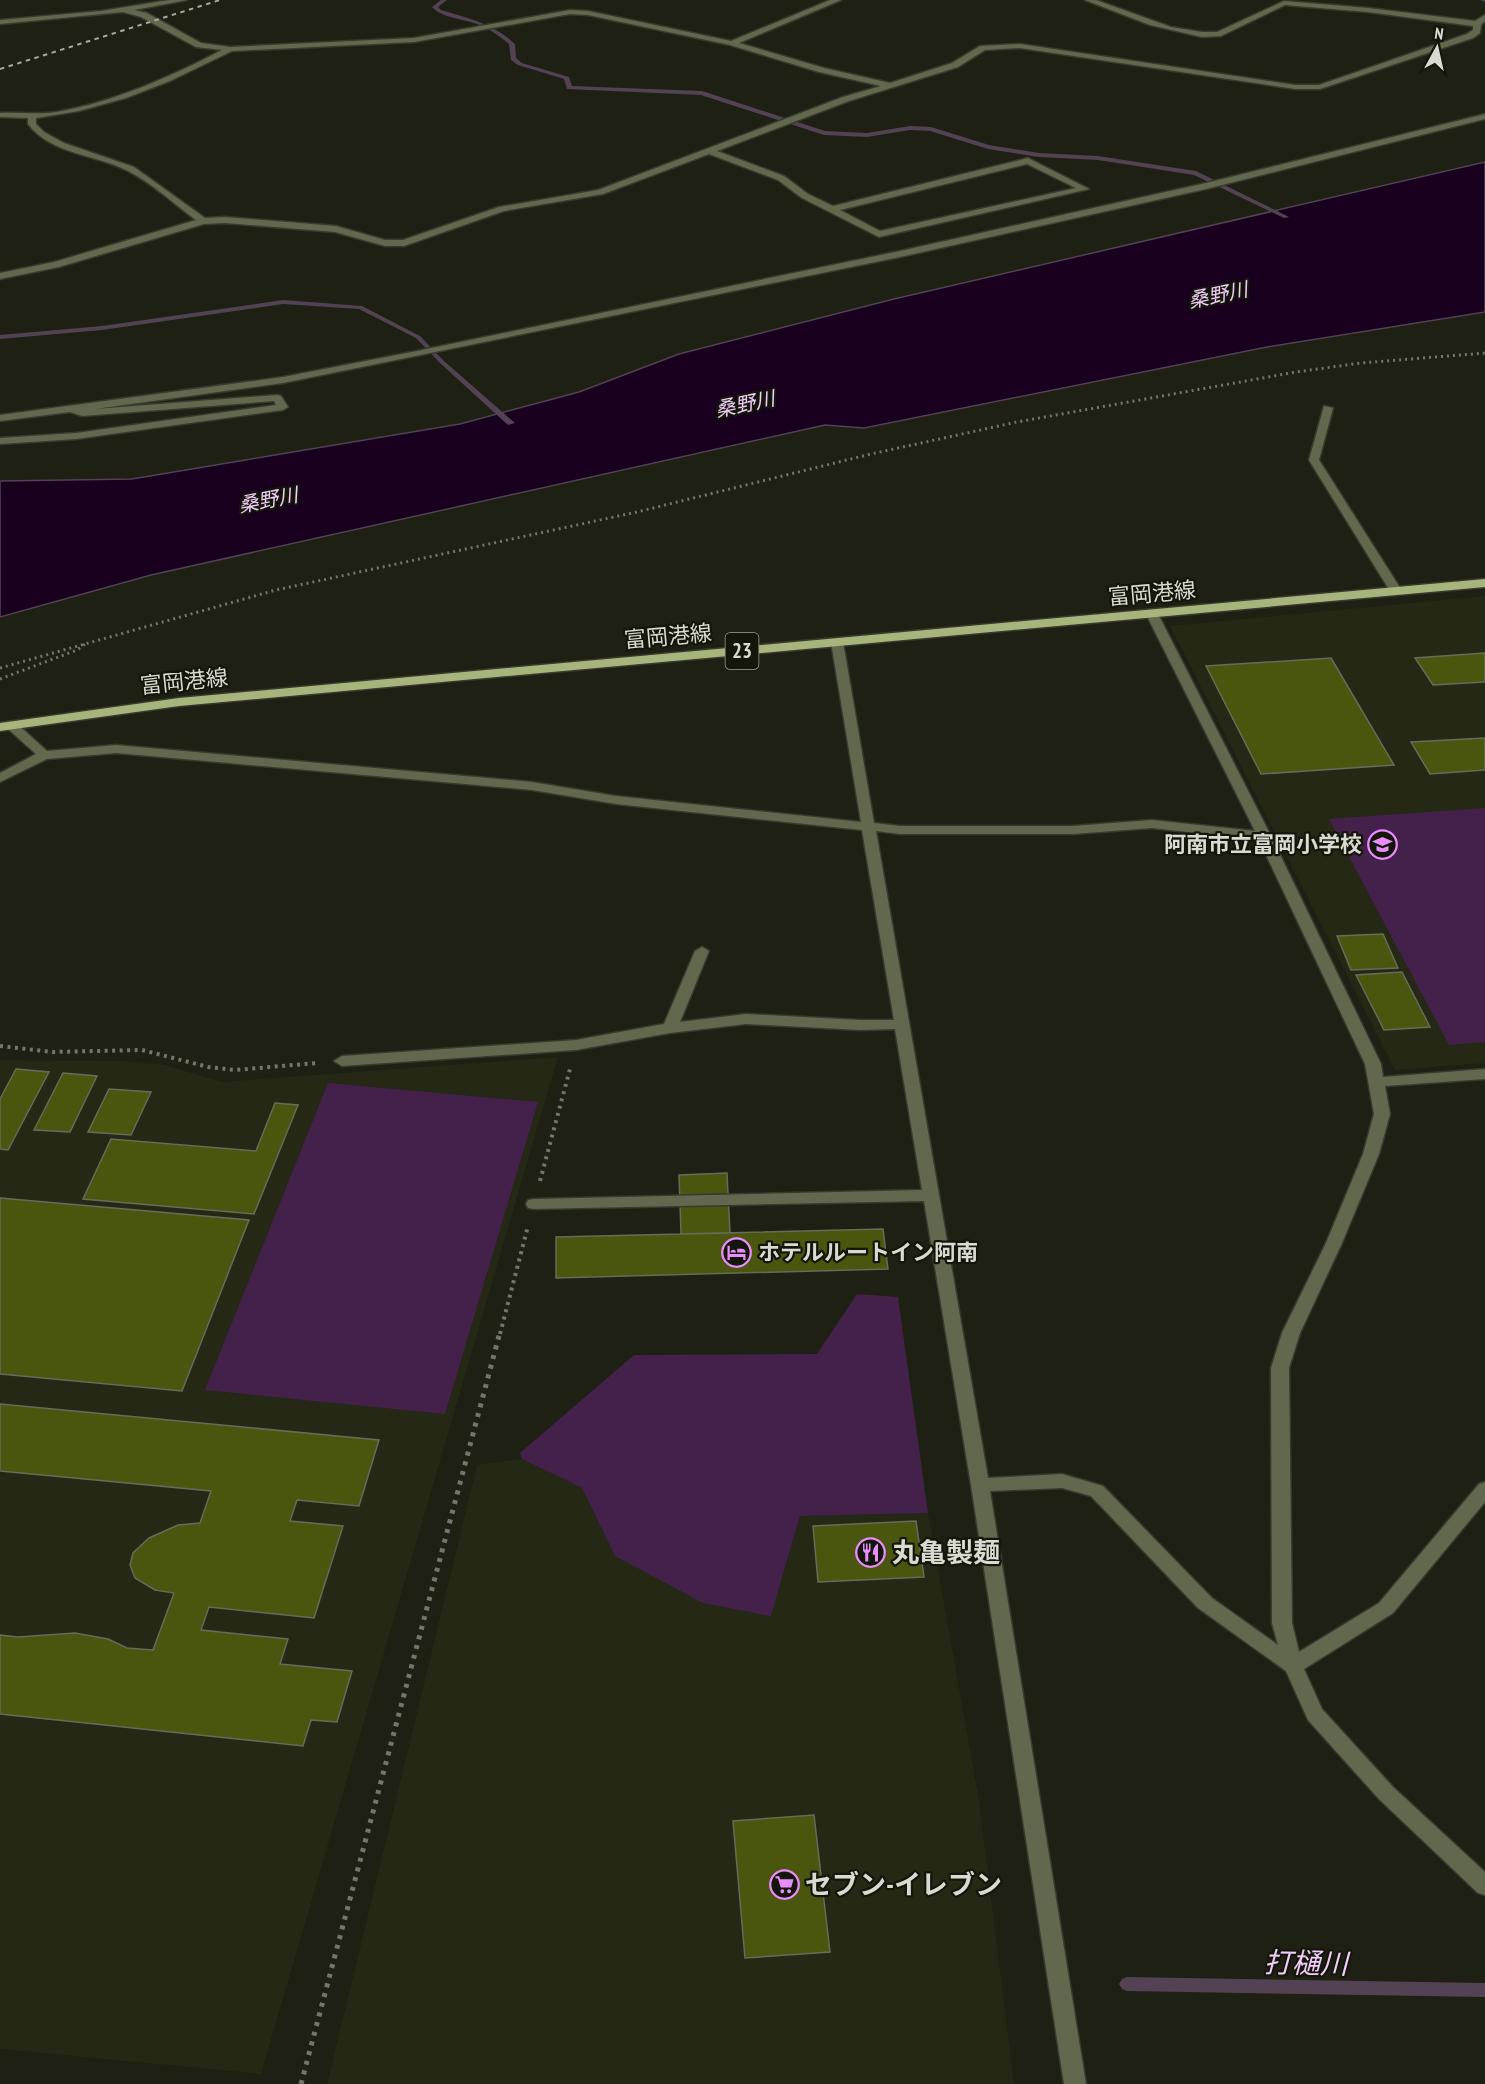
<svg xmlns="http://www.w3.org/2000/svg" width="1485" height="2084" viewBox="0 0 1485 2084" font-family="'PT Sans Narrow','Noto Sans JP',sans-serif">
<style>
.built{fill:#242814}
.green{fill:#43214b}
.water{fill:#18001e;stroke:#524254;stroke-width:1.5}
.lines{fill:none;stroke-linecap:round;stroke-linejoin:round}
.stream{fill:#524254;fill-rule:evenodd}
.building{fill:#4a550d;stroke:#686b5c;stroke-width:1.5}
.minor-casing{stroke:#373a2d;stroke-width:3}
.major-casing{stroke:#373a2d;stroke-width:3}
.path-far2{stroke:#73766a;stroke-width:3;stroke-dasharray:2 4;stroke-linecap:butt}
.path-far1{stroke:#73766a;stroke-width:4;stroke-dasharray:3 4.5;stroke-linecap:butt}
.path{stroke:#73766a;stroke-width:5;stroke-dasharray:4 6;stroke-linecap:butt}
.minor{fill:#62684d;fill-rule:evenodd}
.major{fill:#a7b47b;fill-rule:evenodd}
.rail{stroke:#a8aaa0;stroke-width:2;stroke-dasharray:4.5 4.5;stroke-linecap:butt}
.labels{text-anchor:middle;stroke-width:4.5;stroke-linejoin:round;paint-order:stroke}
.far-water-label{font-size:20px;font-style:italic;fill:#f2ccfa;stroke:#14160a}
.shield{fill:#14160a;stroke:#9ea096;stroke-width:1.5}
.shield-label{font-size:21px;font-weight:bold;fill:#d9dbd2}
.street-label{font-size:22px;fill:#d9dbd2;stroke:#14160a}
.poi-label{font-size:22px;font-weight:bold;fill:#d9dbd2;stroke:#14160a;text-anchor:end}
.near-poi-label{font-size:27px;font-weight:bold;fill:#d9dbd2;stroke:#14160a;text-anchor:start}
.near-water-label{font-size:28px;font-style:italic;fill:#f2ccfa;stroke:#14160a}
</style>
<rect width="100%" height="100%" fill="#1d2012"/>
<!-- built -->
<path class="built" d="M1485 596V1063L1395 1070 1170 626Z
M558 1057 261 2074 0 2049V1060L125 1061 165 1065 222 1082Z
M522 1459 582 1488 615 1556 778 1593 800 1516 928 1513 979 1800 1014 2084H327L477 1465Z"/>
<!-- green -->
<path class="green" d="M1485 808V1042L1449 1045 1329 819Z
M328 1083 538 1102 445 1414 205 1390Z
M857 1294 898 1297 928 1513 800 1516 771 1616 703 1603 615 1556 582 1488 522 1459 520 1453 634 1355 817 1354Z"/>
<!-- water -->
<path class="water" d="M1485 162V312L1267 347 864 428 825 425 151 575 0 617V481L132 479 460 424 579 392 679 354 894 299Z"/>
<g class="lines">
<!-- stream -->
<path class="stream" d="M441 0H447L438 7 441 10C468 18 494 24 515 44L516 58 522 63 569 77 572 86 702 91 825 131 867 133 910 126 931 127 989 145 1039 153 1098 156 1196 171 1289 217 1284 218 1194 175 1098 160 1039 157 988 149 930 131 910 130 867 137 824 135 701 95 567 89 564 79 518 65 511 60 509 44C499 36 490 29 477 24 463 19 442 18 432 7Z
M1481 0H1485V2L1482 1Z
M283 300 362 306 420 336 444 361 515 423 508 425 440 363 416 338 359 309 283 304 102 330 0 339V335L102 326Z
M1127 1977 1485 1983V1997L1127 1991 1122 1989 1119 1984 1122 1979Z"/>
</g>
<!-- building -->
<path class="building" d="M1485 653V682L1433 685 1415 658Z
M1331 658 1394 765 1261 774 1206 666Z
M1485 738V770L1430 774 1411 742Z
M1383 934 1398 968 1351 970 1337 936Z
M1402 972 1430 1027 1384 1030 1356 975Z
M16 1069 49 1072 8 1150 0 1149V1099Z
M63 1073 97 1076 70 1132 34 1130Z
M109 1089 151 1092 131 1135 88 1132Z
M275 1103 298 1105 254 1214 83 1199 111 1139 256 1151Z
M727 1173 730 1233 681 1234 679 1175Z
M0 1198 249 1220 182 1391 0 1374Z
M883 1229 888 1269 556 1278V1237Z
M0 1404 379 1440 359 1506 297 1500 290 1521 343 1526 314 1618 209 1607 201 1630 288 1639 280 1664 352 1671 337 1722 311 1720 303 1746 0 1714V1635L18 1637 75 1633 108 1639 127 1648 153 1650 174 1593 155 1590 135 1578 130 1565 133 1553 149 1538 178 1525 200 1523 211 1491 0 1471Z
M916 1521 924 1577 818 1582 813 1526Z
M814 1815 830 1952 745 1958 733 1821Z"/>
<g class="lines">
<defs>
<path id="minor" d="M169 0H187L134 10 147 13 201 43 230 47 414 38 570 10 588 11 731 41 830 0H841L739 43 824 68 890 83 952 63 980 46 1020 44 1295 85H1319L1467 34 1473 30V26L1368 12 1285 5 1221 36 1202 37 1150 25 1085 0H1096L1171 27 1202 32H1217L1284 1 1368 8 1475 21 1485 15V21L1481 25 1480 33 1473 38 1320 89H1295L1020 48 985 50 958 67 849 101 717 151 784 176 808 194 833 206 1028 158 1089 189 879 237 802 198 778 180 709 154 603 194 504 211 404 246H385L335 232 225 223 204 224 59 267 0 279V273L54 262 196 220C174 204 152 183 128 171 95 154 52 155 28 124V118L0 117V113C19 112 38 115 56 112 114 102 170 77 222 50L196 47 141 17 123 12 0 24V20L101 11ZM570 14 588 15 730 45 819 72 881 86 843 97 598 190 499 207 403 240H385L336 226 225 217 205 218 134 167 64 143 44 132 36 124V118L79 111 126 98 170 81 232 51 414 42ZM1027 164 1076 188 880 231 840 210Z
M1485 114V119L1206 189 900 257 283 383 95 409 277 395 281 396 288 407 283 410 76 439 0 444V438L76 433 276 405 274 401 82 416 70 412 0 421V415L283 377 417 351 900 251 1206 183Z
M1324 406 1333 408 1319 460 1402 591 1400 593H1392L1390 591 1309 460Z
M1152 610 1158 614 1271 836 1381 1064 1383 1077 1485 1069V1079L1385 1086 1390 1114 1379 1154 1342 1243 1300 1333 1289 1368 1292 1623 1299 1652 1379 1603 1479 1484 1485 1482V1502L1393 1613 1304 1669 1322 1709 1393 1787 1485 1872V1895L1478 1893 1379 1799 1308 1720 1286 1671 1198 1608 1091 1496 1062 1488 990 1491 1086 2084H1064L971 1485 924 1201 534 1209 528 1208 526 1204 528 1200 534 1199 922 1190 895 1029 860 1030 746 1024 670 1033 576 1050 342 1066 334 1061 342 1056 576 1040 664 1024 695 951 702 947 709 951 680 1022 746 1014 860 1020H894L862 830 616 804 532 790 116 753 47 759 0 782V773L36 754 7 728V722H15L47 751 116 745 532 782 616 796 861 822 831 642 837 638 843 642 874 823 900 826H1073L1152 820 1255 831 1146 614ZM1152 828 1259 840 1365 1064 1374 1114 1363 1154 1326 1243 1282 1333 1271 1368 1272 1623 1278 1645 1212 1598 1103 1486 1062 1474 988 1478 876 831 900 834H1073Z"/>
<path id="major" d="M1485 579V587L179 706 0 731V723L179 698Z"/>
</defs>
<!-- minor casing -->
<use href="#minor" class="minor-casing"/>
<!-- major casing -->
<use href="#major" class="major-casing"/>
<!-- path-far2 -->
<path class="path-far2" d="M0 668 276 590 637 512 871 454 1017 422 1296 372 1361 363 1485 353
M0 679 77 650 85 644"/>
<!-- path-far1 -->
<path class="path-far1" d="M0 1046 53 1052 142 1050 208 1067 235 1070 317 1063
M540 1181 570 1069
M500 1334 528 1226"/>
<!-- path -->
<path class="path" d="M301 2084 500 1332"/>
<!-- minor -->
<use href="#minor" class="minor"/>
<!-- major -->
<use href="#major" class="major"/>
<!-- rail -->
<path class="rail" d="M0 69 220 0"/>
</g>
<!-- icons -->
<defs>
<symbol id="school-ring" viewBox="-11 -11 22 22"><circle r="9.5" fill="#14160a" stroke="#e98dfe" stroke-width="1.5"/><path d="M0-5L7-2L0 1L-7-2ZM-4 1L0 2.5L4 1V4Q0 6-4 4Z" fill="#e98dfe"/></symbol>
<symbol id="hotel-ring" viewBox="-11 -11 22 22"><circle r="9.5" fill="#14160a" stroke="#e98dfe" stroke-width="1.5"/><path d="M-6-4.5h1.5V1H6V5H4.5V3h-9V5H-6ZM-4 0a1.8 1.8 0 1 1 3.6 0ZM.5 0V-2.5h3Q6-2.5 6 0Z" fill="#e98dfe"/></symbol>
<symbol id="restaurant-ring" viewBox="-11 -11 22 22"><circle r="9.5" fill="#14160a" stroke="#e98dfe" stroke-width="1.5"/><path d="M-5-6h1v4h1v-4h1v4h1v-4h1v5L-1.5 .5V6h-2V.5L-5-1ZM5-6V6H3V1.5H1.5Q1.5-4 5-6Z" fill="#e98dfe"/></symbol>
<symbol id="supermarket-ring" viewBox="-11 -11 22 22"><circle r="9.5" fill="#14160a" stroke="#e98dfe" stroke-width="1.5"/><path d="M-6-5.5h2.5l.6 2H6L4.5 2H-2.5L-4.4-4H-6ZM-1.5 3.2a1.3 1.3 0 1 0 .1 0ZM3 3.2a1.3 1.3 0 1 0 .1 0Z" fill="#e98dfe"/></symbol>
</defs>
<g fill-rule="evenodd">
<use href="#school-ring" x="1366" y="828" width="33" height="33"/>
<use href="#hotel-ring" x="720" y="1236" width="33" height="33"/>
<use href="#restaurant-ring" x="854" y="1536" width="33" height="33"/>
<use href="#supermarket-ring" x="768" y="1868" width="33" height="33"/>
</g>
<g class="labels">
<!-- far-water labels -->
<g class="far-water-label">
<text transform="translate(1218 295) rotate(-12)" y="7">桑野川</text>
<text transform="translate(745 404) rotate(-12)" y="7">桑野川</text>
<text transform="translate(268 500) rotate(-11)" y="7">桑野川</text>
</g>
<!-- shield labels -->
<rect class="shield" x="725.5" y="633" width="33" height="36" rx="4.5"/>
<g class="shield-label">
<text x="742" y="658">23</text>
</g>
<!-- street labels -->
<g class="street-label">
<text transform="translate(1152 593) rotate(-5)" y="8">富岡港線</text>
<text transform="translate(668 636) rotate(-5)" y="8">富岡港線</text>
<text transform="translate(184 681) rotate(-6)" y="8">富岡港線</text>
</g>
<!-- poi labels -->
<g class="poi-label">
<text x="1362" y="852">阿南市立富岡小学校</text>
<text x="758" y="1260" text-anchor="start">ホテルルートイン阿南</text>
</g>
<!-- near-poi labels -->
<g class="near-poi-label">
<text x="892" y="1562">丸亀製麺</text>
<text x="805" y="1894">セブン-イレブン</text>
</g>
<!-- near-water labels -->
<g class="near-water-label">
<text transform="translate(1306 1963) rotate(1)" y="10">打樋川</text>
</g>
</g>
<!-- north arrow -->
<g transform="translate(1437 48) rotate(8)" stroke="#14160a" stroke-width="4.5" paint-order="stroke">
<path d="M0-4.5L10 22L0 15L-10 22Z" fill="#d9dbd2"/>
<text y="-9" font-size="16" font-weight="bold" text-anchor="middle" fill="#d9dbd2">N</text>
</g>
</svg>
